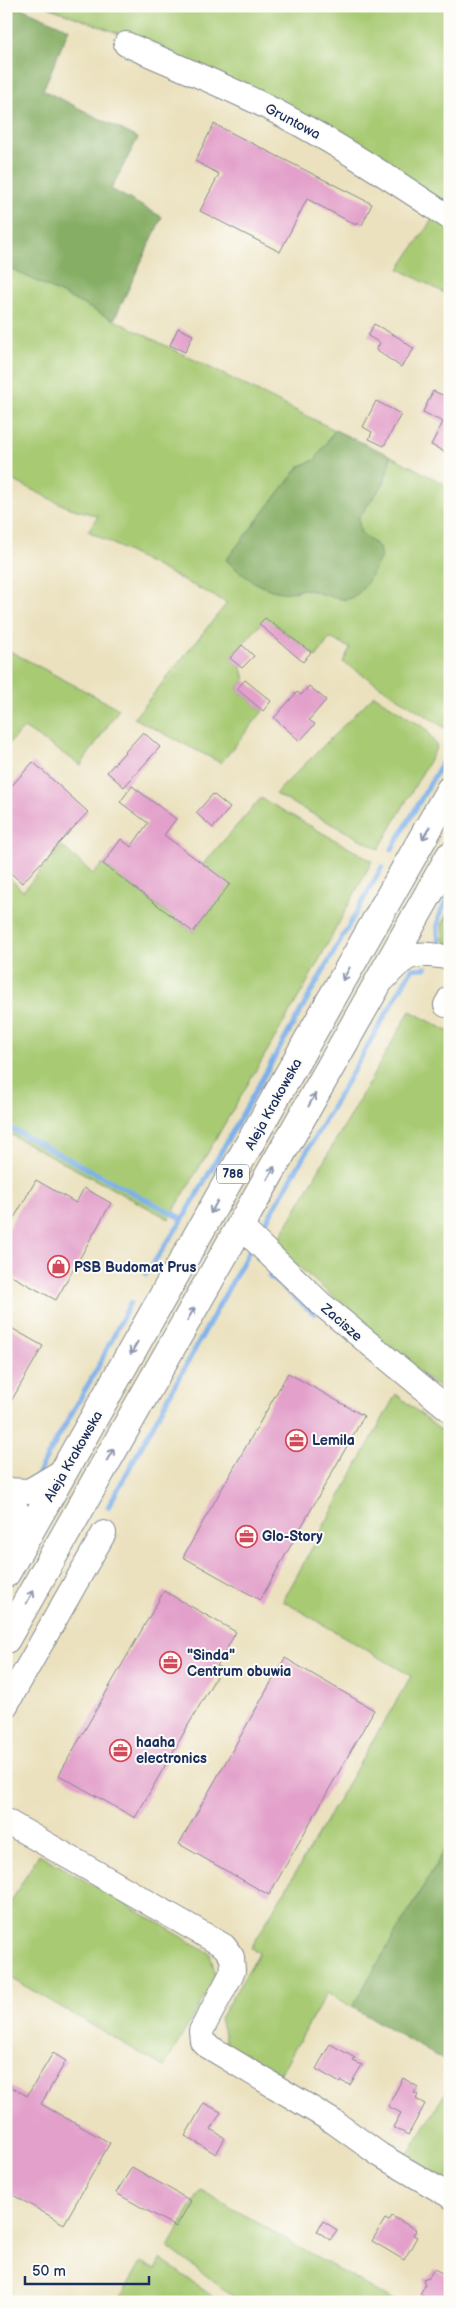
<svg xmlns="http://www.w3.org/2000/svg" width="456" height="2308" viewBox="0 0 456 2308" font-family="'Balsamiq Sans',sans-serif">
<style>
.green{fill:#a8ca73;stroke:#627c68}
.forest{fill:#86ae65;stroke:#506e62}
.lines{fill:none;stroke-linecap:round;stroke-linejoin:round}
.stream{stroke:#7eb0ea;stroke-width:5}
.building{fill:#e3a0cb}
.minor-casing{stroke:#83888e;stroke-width:26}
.major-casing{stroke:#83888e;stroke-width:30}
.minor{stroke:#fff;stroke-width:24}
.major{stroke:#fff;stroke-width:28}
.oneway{stroke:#8d97ae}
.labels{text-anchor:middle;stroke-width:4;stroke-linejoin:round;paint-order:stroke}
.shield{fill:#fdfcf7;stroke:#5f6c8c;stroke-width:1}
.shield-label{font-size:12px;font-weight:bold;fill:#1b2f5e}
.street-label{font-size:14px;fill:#1b2f5e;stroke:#fdfcf7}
.poi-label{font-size:14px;font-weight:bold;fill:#1b2f5e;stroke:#fdfcf7;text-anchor:start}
</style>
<rect width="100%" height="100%" fill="#fdfcf7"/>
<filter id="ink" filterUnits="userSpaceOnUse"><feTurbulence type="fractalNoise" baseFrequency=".02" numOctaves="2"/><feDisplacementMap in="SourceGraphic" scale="10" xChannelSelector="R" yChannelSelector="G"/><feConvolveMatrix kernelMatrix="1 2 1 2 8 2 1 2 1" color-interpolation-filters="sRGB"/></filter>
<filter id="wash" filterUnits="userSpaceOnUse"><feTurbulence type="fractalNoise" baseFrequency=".0096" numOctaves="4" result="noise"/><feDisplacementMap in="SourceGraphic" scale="20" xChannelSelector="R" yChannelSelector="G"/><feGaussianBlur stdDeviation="1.12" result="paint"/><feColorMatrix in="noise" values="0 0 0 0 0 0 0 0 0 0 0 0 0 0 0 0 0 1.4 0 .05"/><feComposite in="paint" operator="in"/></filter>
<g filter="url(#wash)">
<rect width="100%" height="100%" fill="#ebe1be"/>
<!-- green -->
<path class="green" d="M45 6H450V210L174 54Z
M435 215 450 225V296L399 269Z
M6 266 335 430 315 460 300 466 226 560 294 592 304 589 346 600 356 595 366 583 379 547 360 532 359 517 384 483 391 456 450 487V727L448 730 343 662 350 648 330 638 316 657 277 626 264 621 230 658 242 668 245 680 237 689 263 711 221 763 134 718 227 603 88 531 98 516 67 507 6 477Z
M6 649 119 709 81 765 24 728 6 746Z
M374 695 426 729 437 747 379 849 275 794Z
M261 798 372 861 304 988 169 1219 6 1132V875L23 891 62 846 93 874 103 864 193 932 229 884 203 864Z
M450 911V953L444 950 442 925Z
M410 1011 450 1032V1396L425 1377 275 1246Z
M396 1394 450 1438V1841L352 2007 327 1993 280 2074 226 2043 220 2018 259 1953 251 1948 411 1676 283 1601Z
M39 1854 210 1953 216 1977 164 2067 6 1975V1910Z
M450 2085V2182L406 2157Z
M201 2190 374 2290 395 2302H240L168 2247Z
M161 2259 220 2302H118L141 2262 156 2269Z"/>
<!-- forest -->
<path class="forest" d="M6 6H17L69 29 43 90 138 138 111 189 162 217 114 320 6 266V195L10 194 14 187 6 177Z
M335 430 391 456 384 483 359 517 360 532 379 548 381 557C374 569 368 586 356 595 341 606 320 590 304 589 297 589 290 594 282 592 261 590 241 574 226 560L300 466 315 460Z
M450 1841V2064L352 2007Z"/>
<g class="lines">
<!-- stream -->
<path class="stream" d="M392 849 449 751
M439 941C435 920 440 913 450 895
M6 1126 183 1219
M266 1222 412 969 426 968
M146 1274 183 1219 382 867
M269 1276 315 1314
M442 1417 450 1424
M38 1473 98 1367 130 1303
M108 1507 249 1251"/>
</g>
<g id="blocks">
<!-- building -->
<path class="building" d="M214 124 372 204 362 225 357 222 356 225 307 199 280 252 200 211 219 174 195 161Z
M374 324 398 337 414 349 401 367 376 350 380 343 368 336Z
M178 328 193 335 185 352 170 345Z
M433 391 450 398V443L445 452 431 445 443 422 423 412Z
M376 401 401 414 384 446 369 439 372 432 363 427Z
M265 618 311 652 303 662 259 624Z
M242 645 254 656 242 668 230 658Z
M245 680 271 701 263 711 237 689Z
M309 686 326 700 309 720 315 724 300 741 274 718 297 692 301 695Z
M143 732 160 747 124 787 107 772Z
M33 762 88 812 22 883 6 869V792Z
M132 786 176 819 164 835 230 884 193 932 103 864 121 839 131 847 148 823 120 802Z
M213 794 230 808 213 828 196 813Z
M36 1180 76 1203 84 1188 111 1203 56 1300 6 1273V1232Z
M6 1325 43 1346 6 1410Z
M288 1373 364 1416 260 1600 183 1557Z
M164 1591 236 1632 217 1666 221 1668 135 1818 59 1775Z
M285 1658 374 1710 269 1895 179 1844Z
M330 2044 355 2058 353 2061 362 2065 350 2085 341 2081 340 2083 316 2069Z
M53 2053 66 2061 41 2104 110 2143 64 2224 6 2191V2084L27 2096Z
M403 2078 418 2087 414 2093 418 2095 416 2099 425 2104 408 2135 393 2127 401 2113 388 2106Z
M204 2103 221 2112 211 2129 225 2138 216 2154 185 2136Z
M132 2167 191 2201 176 2227 116 2193Z
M392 2216 416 2230 413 2235 417 2237 404 2260 372 2241 385 2219 389 2221Z
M323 2221 337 2230 330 2240 317 2231Z
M434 2269 450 2277V2292L444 2302H432L420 2294 425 2285 423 2279 429 2277Z"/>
</g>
</g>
<g filter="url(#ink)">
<use href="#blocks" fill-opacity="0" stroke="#83888e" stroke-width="1"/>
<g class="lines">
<defs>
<path id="minor" d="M126 44C169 63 213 81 255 101 323 134 387 176 450 218
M385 978C407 953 414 952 446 957
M446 1005 450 998
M241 1227 320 1303 450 1410
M6 1490 29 1491 66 1469
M6 1491C25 1521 20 1519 16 1553
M6 1705 104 1533
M6 1821 224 1946 232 1957 233 1971 201 2031 202 2041 206 2045 334 2122 380 2155 450 2196"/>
<path id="major" d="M6 1573 450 790
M6 1639 450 856"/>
</defs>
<!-- minor casing -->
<use href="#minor" class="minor-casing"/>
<!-- major casing -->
<use href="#major" class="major-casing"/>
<!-- minor -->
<use href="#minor" class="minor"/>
<!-- major -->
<use href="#major" class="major"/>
</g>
<!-- one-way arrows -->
<defs><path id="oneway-shaft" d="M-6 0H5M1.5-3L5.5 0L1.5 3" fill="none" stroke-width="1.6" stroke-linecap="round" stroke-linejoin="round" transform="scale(1.25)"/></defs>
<g class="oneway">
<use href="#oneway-shaft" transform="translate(426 833) rotate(120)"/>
<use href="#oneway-shaft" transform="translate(346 974) rotate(119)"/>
<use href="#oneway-shaft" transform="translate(312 1100) rotate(-61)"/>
<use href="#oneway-shaft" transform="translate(271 1173) rotate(-61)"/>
<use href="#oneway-shaft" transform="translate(214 1207) rotate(119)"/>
<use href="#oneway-shaft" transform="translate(191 1314) rotate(-60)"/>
<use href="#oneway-shaft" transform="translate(134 1348) rotate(120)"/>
<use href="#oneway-shaft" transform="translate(110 1455) rotate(-60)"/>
<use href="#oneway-shaft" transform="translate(30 1597) rotate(-61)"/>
</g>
</g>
<!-- icons -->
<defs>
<symbol id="shop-ring" viewBox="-11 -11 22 22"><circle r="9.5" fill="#fdfcf7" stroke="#d1495b" stroke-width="1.5"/><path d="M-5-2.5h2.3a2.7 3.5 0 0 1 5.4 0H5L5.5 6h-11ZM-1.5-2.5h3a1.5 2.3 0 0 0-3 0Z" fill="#d1495b"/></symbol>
<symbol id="office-ring" viewBox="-11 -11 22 22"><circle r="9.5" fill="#fdfcf7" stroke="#d1495b" stroke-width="1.5"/><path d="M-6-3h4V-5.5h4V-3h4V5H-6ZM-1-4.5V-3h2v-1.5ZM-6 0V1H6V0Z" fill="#d1495b"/></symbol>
</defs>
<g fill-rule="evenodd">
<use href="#shop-ring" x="46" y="1254" width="25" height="25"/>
<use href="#office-ring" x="284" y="1428" width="25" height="25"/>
<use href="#office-ring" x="234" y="1524" width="25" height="25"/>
<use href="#office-ring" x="158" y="1650" width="25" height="25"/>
<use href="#office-ring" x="108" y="1738" width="25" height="25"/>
</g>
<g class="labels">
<!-- shield labels -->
<rect class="shield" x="217" y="1164.5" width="32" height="19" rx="4"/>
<g class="shield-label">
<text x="233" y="1178">788</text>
</g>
<!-- street labels -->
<g class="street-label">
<text transform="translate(293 121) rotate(28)" y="5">Gruntowa</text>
<text transform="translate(273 1104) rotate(-61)" y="5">Aleja Krakowska</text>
<text transform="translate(342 1322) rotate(41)" y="5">Zacisze</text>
<text transform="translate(73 1456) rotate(-60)" y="5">Aleja Krakowska</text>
</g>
<!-- poi labels -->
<g class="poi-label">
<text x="74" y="1272">PSB Budomat Prus</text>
<text x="312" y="1445">Lemila</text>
<text x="262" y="1541">Glo-Story</text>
<text x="187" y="1660">"Sinda"<tspan x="187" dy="16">Centrum obuwia</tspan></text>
<text x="136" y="1747">haaha<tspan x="136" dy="16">electronics</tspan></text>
</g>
</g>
<!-- margin -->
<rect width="456" height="2308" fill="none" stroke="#fdfcf7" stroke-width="25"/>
<!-- scale -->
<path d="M25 2276v8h124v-8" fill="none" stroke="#1b2f5e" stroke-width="2.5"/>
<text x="32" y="2276" font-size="15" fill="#1b2f5e" stroke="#fdfcf7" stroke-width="4" paint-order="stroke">50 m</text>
</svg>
